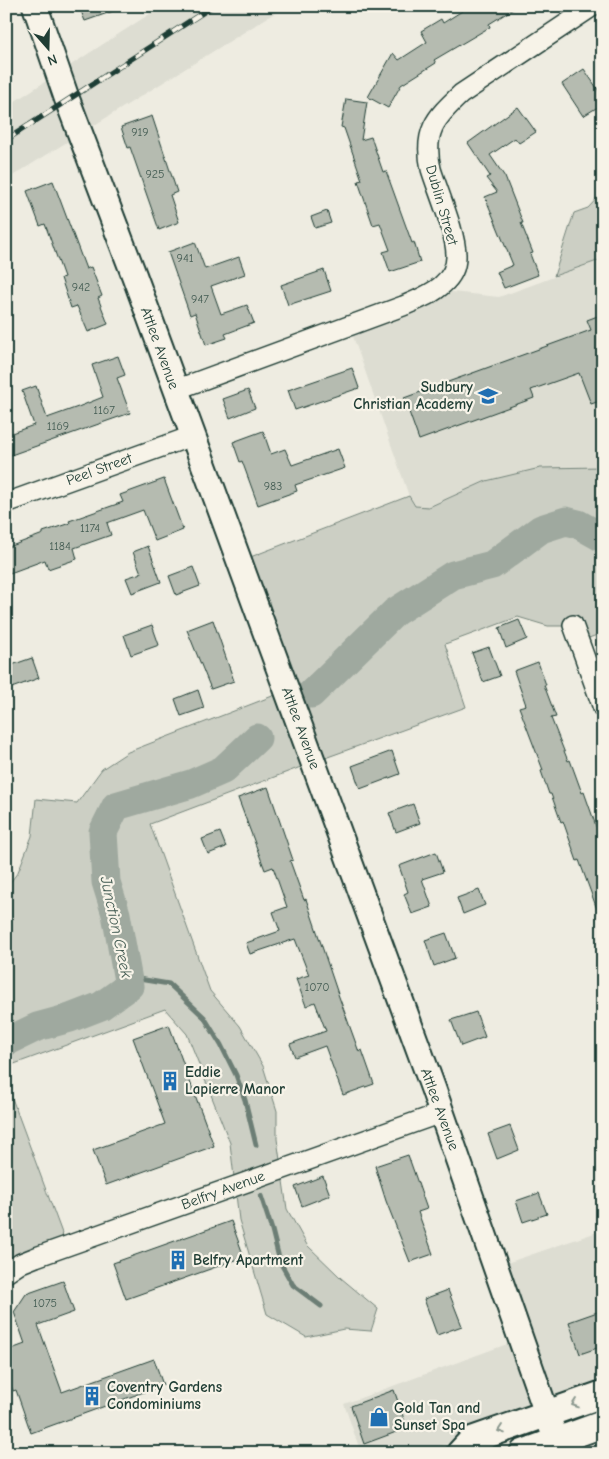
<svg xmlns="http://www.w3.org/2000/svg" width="609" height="1459" viewBox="0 0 609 1459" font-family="'Comic Neue',sans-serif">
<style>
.built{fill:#ddddd2}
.green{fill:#cccfc4;stroke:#76867c}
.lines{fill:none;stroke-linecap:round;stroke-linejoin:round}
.stream{stroke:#6c7e74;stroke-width:5}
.river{stroke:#9fa99f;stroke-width:29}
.building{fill:#b5bbb0;stroke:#1f3d34}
.minor-casing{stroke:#1f3d34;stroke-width:22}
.tertiary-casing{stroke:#1f3d34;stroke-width:28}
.secondary-casing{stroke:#1f3d34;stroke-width:30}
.minor{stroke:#f7f3e8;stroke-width:19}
.tertiary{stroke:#f7f3e8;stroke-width:24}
.secondary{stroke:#f7f3e8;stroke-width:26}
.rail-casing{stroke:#1f3d34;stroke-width:5.5}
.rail{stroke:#f7f3e8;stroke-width:4;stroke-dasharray:11;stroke-linecap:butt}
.oneway{stroke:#8b988e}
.labels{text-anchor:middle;stroke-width:4.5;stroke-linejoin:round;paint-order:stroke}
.number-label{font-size:12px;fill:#445c53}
.street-label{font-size:15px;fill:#1f3d34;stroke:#f7f3e8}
.poi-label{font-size:15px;font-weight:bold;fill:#1f3d34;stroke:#f7f3e8;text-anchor:start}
.water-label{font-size:16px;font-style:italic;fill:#3f584f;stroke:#f7f3e8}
</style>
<rect width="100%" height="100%" fill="#eeece1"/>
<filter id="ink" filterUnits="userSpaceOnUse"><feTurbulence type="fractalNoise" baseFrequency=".02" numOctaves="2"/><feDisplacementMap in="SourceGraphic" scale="10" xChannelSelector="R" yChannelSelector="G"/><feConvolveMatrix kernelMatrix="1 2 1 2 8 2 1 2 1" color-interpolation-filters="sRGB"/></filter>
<g filter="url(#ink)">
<!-- built -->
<path class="built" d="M162 6H286L6 180V107Z
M603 259V467L579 468 486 481 429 507 415 506 409 496 349 325 433 290 499 297Z
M603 1230V1387L422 1453H361L344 1404 529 1336 504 1264Z
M603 1441V1453H570Z"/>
<!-- green -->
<path class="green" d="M603 192V259L554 276 574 213 588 208Z
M603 467V633L580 641 574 626H548L518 617 445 644 466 707 314 762 150 824 210 991 240 1026 263 1066 277 1111V1139L287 1209 307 1245 341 1278 378 1309 371 1331 344 1329 306 1337 267 1314 239 1220 230 1143 187 1034 165 1009 6 1067V888L18 872 32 836 36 799 77 803 102 769 128 752 288 690 240 561 409 496 415 506 429 507 486 481 540 468Z
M6 1082 66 1244 6 1271Z"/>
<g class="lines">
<!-- stream -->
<path class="stream" d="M127 977 169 984 204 1017 221 1045 236 1075 245 1100 256 1145
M261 1196 272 1230 280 1262 293 1285 321 1306"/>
<!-- river -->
<path class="river" d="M311 694 395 612 453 575 492 565 541 529 566 521 578 524 603 538
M6 1042 37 1027 70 1018 101 1006 129 986 116 914 106 882 103 832 116 806 191 784 223 770 257 738"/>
</g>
<!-- building -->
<path class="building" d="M79 6H122V8L85 21Z
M470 6H518L489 24 490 27 434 60 436 63 401 85 388 108 368 97 393 53 399 60 427 42 421 31 441 19 443 23Z
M584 69 603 97V104L583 116 562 84Z
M346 99 367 102 361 140 371 137 383 172 386 171 412 243 414 242 420 262 390 272 383 252 390 250 380 223 373 225 358 181 362 180 344 128 341 127Z
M518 107 536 132 519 143 515 138 490 155 505 177 523 223H521L533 253 530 254 538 275 504 288 497 272 513 265 485 197 497 192 486 178 490 176 468 143Z
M152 116 177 192 170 195 179 222 159 230 130 147 128 148 121 127Z
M53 181 86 269 91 267 102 296 98 298 108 324 88 332 77 306 71 308 61 278 64 277 45 224 40 226 27 191Z
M327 211 331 223 315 228 311 217Z
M195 242 205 269 239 257 245 274 211 286 221 314 247 305 254 323 225 334 227 338 206 345 195 313 190 315 168 252Z
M324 270 331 291 288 305 281 285Z
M603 314V400L591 404 579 373 531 390 534 398 419 440 404 398 591 330 587 320Z
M118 356 125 375 117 378 130 413 11 455 6 442V435L34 425 22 391 36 386 47 418 78 407 103 397 92 365Z
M352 368 359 388 295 410 288 390Z
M248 390 255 408 230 418 223 399Z
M263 431 271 454 285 449 292 465 338 449 345 468 295 485 297 491 258 505 242 461 240 462 233 442Z
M164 479 183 530 155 541 143 510 107 523 111 535 74 548 77 559 48 569 45 560 10 573 6 563V548L43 534V532L70 523 69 521 123 502 120 495Z
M148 546 161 582 132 593 126 578 141 573 133 552Z
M193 567 200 586 176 595 169 576Z
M213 620 234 681 211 689 187 630Z
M519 620 527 639 506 648 499 628Z
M152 625 159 645 131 655 124 635Z
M489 647 500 676 483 682 472 653Z
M32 658 39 678 6 690V667Z
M538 662 546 685H544L556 717 551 718 568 761 570 760 582 793 584 792 603 846V919L601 920 579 860 577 861 563 821 561 822 551 794H549L541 771 543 770 519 707 526 705 514 671Z
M198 690 204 708 181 716 175 699Z
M392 751 400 774 360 789 352 766Z
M268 787 293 860 290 861 304 900 306 899 338 994 359 1052 362 1050 374 1084 343 1095 325 1046 295 1057 290 1044 326 1031 315 1002 306 1006 296 979 309 975 295 939 250 954 246 943 280 931 273 912 287 907 273 867 265 870 238 798Z
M413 804 420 823 396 832 389 813Z
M220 832 226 847 208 854 202 839Z
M436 852 443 872 422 879 432 907 412 914 404 894 408 892 399 866Z
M479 890 485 905 463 914 457 898Z
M446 933 455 958 434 966 425 940Z
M476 1012 485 1037 461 1046 451 1020Z
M169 1025 214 1146 106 1185 93 1150 165 1124 133 1038Z
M510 1126 519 1150 497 1159 488 1134Z
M408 1155 427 1209 418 1212 433 1254 410 1262 386 1201 375 1166Z
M323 1176 330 1195 302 1206 295 1187Z
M539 1193 547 1214 523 1222 516 1201Z
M231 1221 244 1257 126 1299 113 1263Z
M63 1281 74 1312 38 1325 62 1392 154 1359 163 1385 31 1433 16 1390 13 1391 6 1372V1351L25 1344 14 1312 26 1294Z
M448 1290 462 1326 437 1335 424 1299Z
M603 1310V1346L580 1354 569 1322Z
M394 1390 407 1428 364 1444 351 1406Z"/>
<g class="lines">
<defs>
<path id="minor" d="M175 390 403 306C417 300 433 294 443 284 451 277 456 268 456 257 457 235 438 192 431 169 423 132 435 118 461 94L593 6
M6 503 192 436
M573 625 603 708
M6 1273 21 1263 36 1257 441 1113"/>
<path id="tertiary" d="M35 6 67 99 134 275 433 1088 556 1440"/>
<path id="secondary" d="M460 1453 472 1440 603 1394
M523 1453 603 1424"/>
</defs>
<!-- minor casing -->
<use href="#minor" class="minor-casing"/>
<!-- tertiary casing -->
<use href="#tertiary" class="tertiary-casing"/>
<!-- secondary casing -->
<use href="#secondary" class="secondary-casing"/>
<!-- minor -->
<use href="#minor" class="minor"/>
<!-- tertiary -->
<use href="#tertiary" class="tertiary"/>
<!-- secondary -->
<use href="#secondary" class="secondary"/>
<defs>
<path id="rail" d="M6 140 213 6"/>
</defs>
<!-- rail casing -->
<use href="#rail" class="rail-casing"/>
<!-- rail -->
<use href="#rail" class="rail"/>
</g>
<!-- one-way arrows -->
<defs><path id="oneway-chevron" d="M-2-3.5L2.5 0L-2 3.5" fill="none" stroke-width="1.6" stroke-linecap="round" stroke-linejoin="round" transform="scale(1.25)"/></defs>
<g class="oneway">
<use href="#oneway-chevron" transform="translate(575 1404) rotate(161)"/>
<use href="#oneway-chevron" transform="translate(501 1430) rotate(161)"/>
</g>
</g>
<!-- icons -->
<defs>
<symbol id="school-bare" viewBox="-9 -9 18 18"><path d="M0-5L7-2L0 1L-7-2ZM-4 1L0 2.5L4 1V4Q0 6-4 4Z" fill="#1f6fb2" stroke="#f7f3e8" stroke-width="2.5" paint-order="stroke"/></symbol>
<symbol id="building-bare" viewBox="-9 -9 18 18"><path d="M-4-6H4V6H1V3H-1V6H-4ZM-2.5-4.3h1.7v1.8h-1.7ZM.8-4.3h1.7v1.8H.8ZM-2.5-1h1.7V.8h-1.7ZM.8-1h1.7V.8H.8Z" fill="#1f6fb2" stroke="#f7f3e8" stroke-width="2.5" paint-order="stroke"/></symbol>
<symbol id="shop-bare" viewBox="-9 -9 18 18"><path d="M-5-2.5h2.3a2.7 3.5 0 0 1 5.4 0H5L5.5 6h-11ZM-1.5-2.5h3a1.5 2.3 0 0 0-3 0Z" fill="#1f6fb2" stroke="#f7f3e8" stroke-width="2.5" paint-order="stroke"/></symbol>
</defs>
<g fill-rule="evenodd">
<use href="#school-bare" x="474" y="382" width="28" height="28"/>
<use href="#building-bare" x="156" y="1067" width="28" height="28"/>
<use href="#building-bare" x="164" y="1246" width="28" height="28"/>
<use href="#building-bare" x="78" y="1382" width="28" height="28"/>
<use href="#shop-bare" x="365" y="1403" width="28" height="28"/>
</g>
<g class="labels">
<!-- number labels -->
<g class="number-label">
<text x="140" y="136">919</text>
<text x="155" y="178">925</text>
<text x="185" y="262">941</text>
<text x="81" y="291">942</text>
<text x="200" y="303">947</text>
<text x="104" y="414">1167</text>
<text x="58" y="430">1169</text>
<text x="273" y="490">983</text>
<text x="90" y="532">1174</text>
<text x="60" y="550">1184</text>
<text x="317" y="991">1070</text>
<text x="45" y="1307">1075</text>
</g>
<!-- street labels -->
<g class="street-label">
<text transform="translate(442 205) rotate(74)" y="5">Dublin Street</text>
<text transform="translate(160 348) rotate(70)" y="5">Attlee Avenue</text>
<text transform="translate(99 469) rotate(-20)" y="5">Peel Street</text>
<text transform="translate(301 728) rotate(70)" y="5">Attlee Avenue</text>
<text transform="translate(440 1109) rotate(70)" y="5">Attlee Avenue</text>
<text transform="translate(223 1190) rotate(-20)" y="5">Belfry Avenue</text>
</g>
<!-- poi labels -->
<g class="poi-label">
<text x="473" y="392" text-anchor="end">Sudbury<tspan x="473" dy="17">Christian Academy</tspan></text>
<text x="185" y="1077">Eddie<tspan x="185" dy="17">Lapierre Manor</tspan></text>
<text x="193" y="1265">Belfry Apartment</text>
<text x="107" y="1392">Coventry Gardens<tspan x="107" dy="17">Condominiums</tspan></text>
<text x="394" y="1413">Gold Tan and<tspan x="394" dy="17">Sunset Spa</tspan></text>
</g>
<!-- water labels -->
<g class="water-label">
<text transform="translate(117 927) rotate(78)" y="6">Junction Creek</text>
</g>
</g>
<!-- margin -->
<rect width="609" height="1459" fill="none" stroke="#f7f3e8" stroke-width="25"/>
<rect x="12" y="12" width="584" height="1434" fill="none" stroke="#1f3d34" stroke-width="2" filter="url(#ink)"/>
<!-- north arrow -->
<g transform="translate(48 48) rotate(160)" stroke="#f7f3e8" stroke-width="4" paint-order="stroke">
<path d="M0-4L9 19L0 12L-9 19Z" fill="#1f3d34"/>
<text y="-8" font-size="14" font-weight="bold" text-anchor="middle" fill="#1f3d34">N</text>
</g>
</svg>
